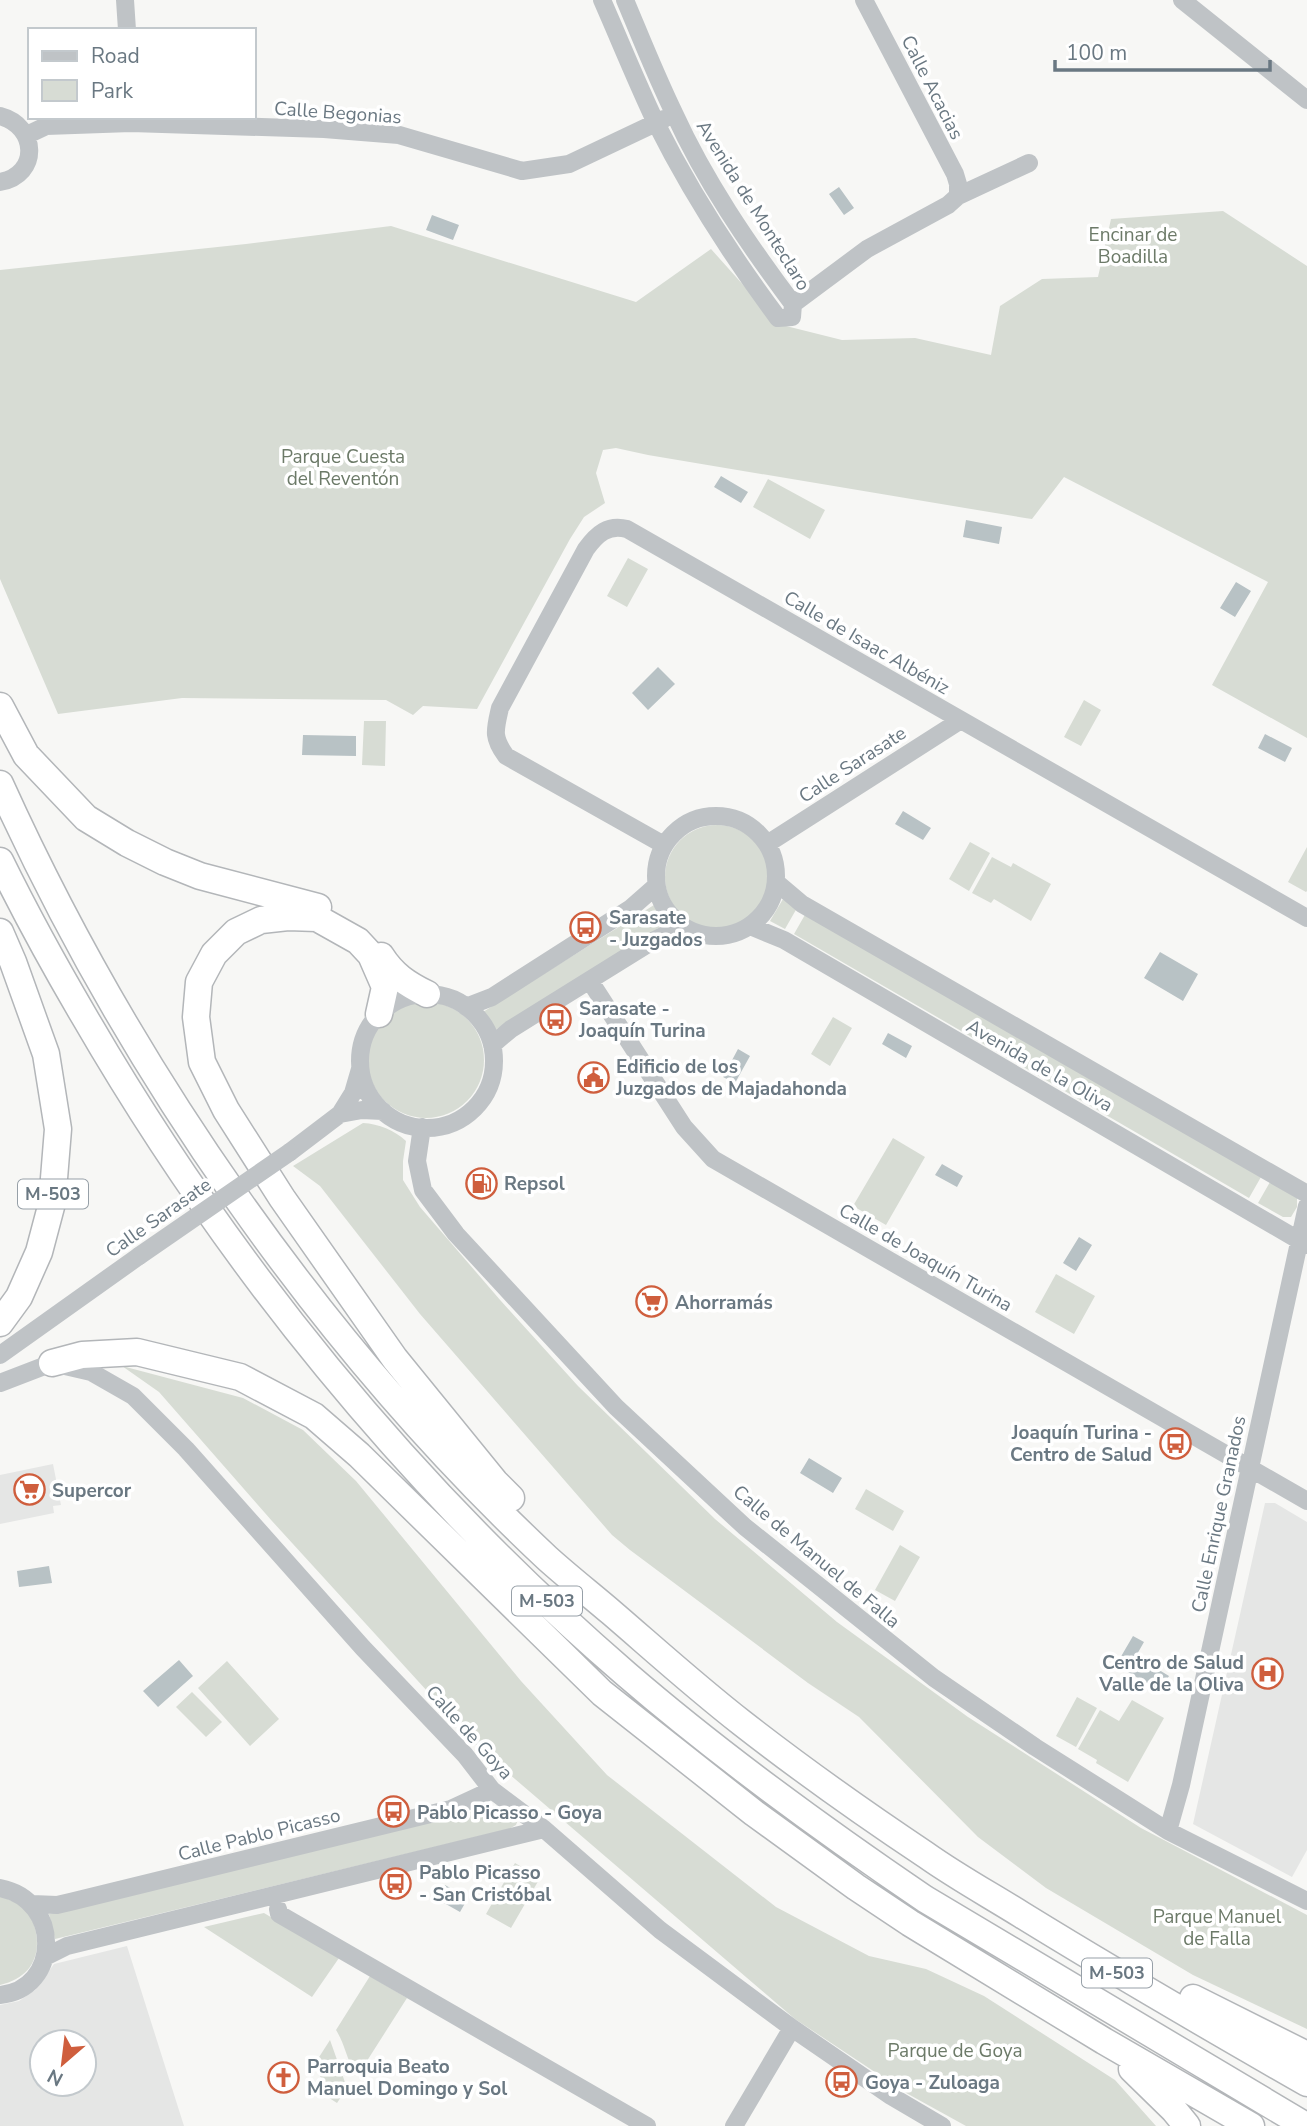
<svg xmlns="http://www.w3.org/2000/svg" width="1307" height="2126" viewBox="0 0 1307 2126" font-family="'Nunito Sans',sans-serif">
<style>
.built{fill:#e5e6e5;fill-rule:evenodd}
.green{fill:#d7dcd4}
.water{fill:#b8c2c5}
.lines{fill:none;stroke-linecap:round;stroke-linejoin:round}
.highway-casing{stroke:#b3b6b9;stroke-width:29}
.minor{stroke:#bfc3c6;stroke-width:18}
.highway{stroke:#fff;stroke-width:26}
.minor-bridge{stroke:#bfc3c6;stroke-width:18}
.labels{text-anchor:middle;stroke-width:7;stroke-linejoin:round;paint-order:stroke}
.shield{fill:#fff;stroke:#97a0a8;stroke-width:2}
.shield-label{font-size:18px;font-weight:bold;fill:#6a7882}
.street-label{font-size:19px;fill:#6a7882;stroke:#fff}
.park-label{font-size:19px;fill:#6c7a68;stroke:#fff}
.poi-label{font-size:19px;font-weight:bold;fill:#6a7882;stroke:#fff;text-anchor:start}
</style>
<rect width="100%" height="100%" fill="#f7f7f5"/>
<!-- built -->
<path class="built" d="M53 1464 61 1505 53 1506 54 1513 0 1524V1475Z
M1265 1503H1275L1307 1522V1850L1292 1877 1193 1824Z
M127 1946 184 2126H0V2005L19 2001 35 1990 54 1964ZM42 2042H84V2084H42Z"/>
<!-- green -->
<path class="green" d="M1223 211 1307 266V738L1212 685 1268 582 1064 477 1032 519 1025 518 648 455 616 448 603 450 596 473 605 503 584 517 570 539 477 709 423 706 413 715 386 700 182 698 58 714 0 579V270L246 244 391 226 636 302 711 249 778 324 842 340 915 338 991 355 1000 306 1042 279 1098 277 1111 219Z
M768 479 825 510 810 539 753 507Z
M628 558 648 569 627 607 607 596Z
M1084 700 1101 710 1081 746 1064 737Z
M364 721H386L385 766 362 765Z
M665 877a52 52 0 1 1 104 0a52 52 0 1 1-104 0Z
M970 842 990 853 969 891 949 879Z
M1307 847V891L1306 892 1288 882Z
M992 857 1011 867 1013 863 1051 884 1031 921 994 899 991 903 972 893Z
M783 899 797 908 785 929 770 921Z
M654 905 665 924 495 1030 483 1012Z
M806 913 1261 1177 1249 1198 794 934Z
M368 1060a58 58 0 1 1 116 0a58 58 0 1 1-116 0Z
M833 1017 852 1028 830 1066 811 1054Z
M363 1123C379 1124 394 1130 406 1141L403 1161V1180L420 1207 501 1301 578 1386 715 1519 837 1622 968 1717 1141 1828 1307 1915V2029L1193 1975 1046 1888 978 1837 859 1717 808 1683 630 1550 612 1535 420 1314 320 1186 293 1166Z
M893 1138 925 1157 886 1225 853 1206Z
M1270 1182 1297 1198V1207L1291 1217H1283L1258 1203Z
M1056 1274 1095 1296 1074 1334 1035 1312Z
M122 1366 243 1398 303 1430 356 1481 521 1681 607 1775 776 1907 869 1956 926 1969 984 1996 1115 2080 1156 2126H966L908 2094 795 2019 480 1749 272 1521 159 1392Z
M866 1489 904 1511 893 1531 855 1509Z
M900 1545 920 1557 895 1601 875 1590Z
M227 1661 279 1719 250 1746 198 1688Z
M192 1692 222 1722 206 1737 176 1707Z
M1077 1697 1097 1708 1076 1747 1056 1736Z
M1132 1700 1164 1718 1128 1782 1096 1763 1097 1760 1078 1749 1100 1710 1119 1721Z
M503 1804 519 1817 516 1825 509 1829 55 1939 49 1914Z
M515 1863 540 1878 511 1928 486 1914Z
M0 1896C6 1899 15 1901 20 1905 27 1910 33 1920 35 1928 42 1957 30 1978 0 1985Z
M264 1913 339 1958 312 1997 204 1927Z
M370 1976 407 1998 358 2075H356C347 2061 345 2044 336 2030Z
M330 2040 347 2088 337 2103 323 2094C323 2083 321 2074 314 2065Z"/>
<!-- water -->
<path class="water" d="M839 187 854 208 844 215 829 194Z
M432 215 459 225 453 240 426 230Z
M721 476 748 492 741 503 714 487Z
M966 520 1002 527 999 544 963 537Z
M1236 582 1251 591 1235 617 1220 608Z
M658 667 675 684 648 710 632 693Z
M1265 734 1292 748 1285 762 1258 748Z
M303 735 356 736V756L302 755Z
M903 811 931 828 923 840 895 824Z
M1160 952 1198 974 1183 1001 1144 978Z
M888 1033 912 1046 906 1058 882 1044Z
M738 1049 750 1056 735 1083 723 1077Z
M942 1164 963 1176 957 1187 935 1175Z
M1079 1237 1092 1245 1076 1271 1063 1263Z
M809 1458 842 1478 833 1493 800 1473Z
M49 1566 52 1583 19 1587 17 1571Z
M1133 1636 1144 1642 1136 1656 1169 1676 1160 1691 1116 1665Z
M179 1660 193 1676 158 1707 143 1691Z
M445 1885 468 1898 460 1912 437 1899Z"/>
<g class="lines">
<defs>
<path id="highway" d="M0 706 26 755 86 818 127 843 165 862 200 876 318 907
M0 784C128 1067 320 1345 547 1558 568 1577 591 1595 612 1613 655 1650 697 1688 742 1723 801 1769 863 1813 926 1855 957 1877 990 1895 1022 1915 1116 1973 1211 2028 1307 2083
M0 861C26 914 54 965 84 1016 227 1263 410 1488 626 1674 721 1756 822 1829 925 1899L1306 2126
M0 932 13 962 46 1054 58 1129 52 1203 39 1252 19 1297 0 1323
M381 956C393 975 407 984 427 994
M379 1014 385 987 371 955 358 941 317 918 288 917 261 920 236 932 214 954 199 982 196 1017 202 1062 226 1110 282 1198 395 1359 495 1482 511 1498
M52 1363 82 1355 137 1352 240 1377 314 1416 359 1455 602 1693 754 1813 856 1887 910 1923 1104 2041 1251 2126
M1193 1998 1307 2055
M1132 2069 1174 2110 1187 2126"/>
</defs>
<!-- highway casing -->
<use href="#highway" class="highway-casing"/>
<!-- minor -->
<path class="minor" d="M125 0 127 30
M602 0C620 41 637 83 656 123 691 193 731 255 778 318L792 317 793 304C748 244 705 181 674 113 656 76 641 38 625 0
M1182 0 1307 100
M0 116C38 126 40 175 0 182
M27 135 46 126 131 123 324 129 399 135 522 171 569 164 664 119
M958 196 1029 163
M793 304 867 249 948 205 958 196V184L955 174 864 0
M656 876a60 60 0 1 1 120 0a60 60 0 1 1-120 0Z
M767 844 961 720
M664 845 506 756C492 737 495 730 500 708L586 549C597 534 608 524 627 529L1307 918
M776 882 802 904 1307 1194
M750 926 784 940 1307 1245
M590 981 684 1127 713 1159 1307 1501
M360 1061a67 67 0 1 1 134 0a67 67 0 1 1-134 0Z
M466 1007 492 997 631 908 656 886
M492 1045 511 1029 651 942 682 926
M340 1114 362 1110 383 1111
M422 1127 417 1161 423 1190 456 1234 616 1407 745 1527 934 1678 1035 1747 1168 1831 1307 1901
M290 1152 340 1114 353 1093 360 1069
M0 1355 139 1256
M0 1383 52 1363 91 1372 133 1396 186 1449 363 1648 465 1755 492 1790 544 1829 660 1930 792 2028 891 2096 942 2126
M1168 1831 1181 1785 1307 1206
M0 1888C63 1900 60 1990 0 1995
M32 1904 57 1905 70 1902 451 1809 492 1790
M278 1909 279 1914 647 2126
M45 1957 67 1946 544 1829
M734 2126 792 2028"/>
<!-- highway -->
<use href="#highway" class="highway"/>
<!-- minor-bridge -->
<path class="minor-bridge" d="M139 1256 290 1152"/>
</g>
<!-- icons -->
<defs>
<symbol id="bus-ring" viewBox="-11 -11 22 22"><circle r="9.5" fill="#fff" stroke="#cf5e3d" stroke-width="1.5"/><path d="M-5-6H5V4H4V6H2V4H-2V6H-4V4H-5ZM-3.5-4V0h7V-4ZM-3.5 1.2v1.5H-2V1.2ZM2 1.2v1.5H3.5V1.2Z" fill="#cf5e3d"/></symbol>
<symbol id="civic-ring" viewBox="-11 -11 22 22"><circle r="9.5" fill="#fff" stroke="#cf5e3d" stroke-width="1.5"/><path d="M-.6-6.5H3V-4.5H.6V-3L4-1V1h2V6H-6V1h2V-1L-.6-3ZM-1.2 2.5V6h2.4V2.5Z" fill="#cf5e3d"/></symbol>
<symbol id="fuel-ring" viewBox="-11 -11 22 22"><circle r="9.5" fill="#fff" stroke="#cf5e3d" stroke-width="1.5"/><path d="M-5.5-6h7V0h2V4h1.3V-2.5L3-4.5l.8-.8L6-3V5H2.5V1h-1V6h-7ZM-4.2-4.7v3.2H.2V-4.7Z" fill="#cf5e3d"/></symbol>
<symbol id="supermarket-ring" viewBox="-11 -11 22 22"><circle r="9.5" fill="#fff" stroke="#cf5e3d" stroke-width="1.5"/><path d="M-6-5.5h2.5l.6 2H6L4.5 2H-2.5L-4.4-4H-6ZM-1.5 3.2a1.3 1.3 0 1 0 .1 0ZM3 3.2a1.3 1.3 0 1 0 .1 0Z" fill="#cf5e3d"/></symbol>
<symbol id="hospital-ring" viewBox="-11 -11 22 22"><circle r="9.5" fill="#fff" stroke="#cf5e3d" stroke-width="1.5"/><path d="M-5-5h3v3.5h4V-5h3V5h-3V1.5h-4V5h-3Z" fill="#cf5e3d"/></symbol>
<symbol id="church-ring" viewBox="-11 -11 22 22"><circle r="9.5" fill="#fff" stroke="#cf5e3d" stroke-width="1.5"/><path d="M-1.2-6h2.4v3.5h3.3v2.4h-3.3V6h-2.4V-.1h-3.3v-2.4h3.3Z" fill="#cf5e3d"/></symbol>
</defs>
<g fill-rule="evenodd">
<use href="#bus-ring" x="568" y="910" width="35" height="35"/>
<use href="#bus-ring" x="538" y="1002" width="35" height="35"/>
<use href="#civic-ring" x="576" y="1060" width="35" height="35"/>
<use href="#fuel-ring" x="464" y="1166" width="35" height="35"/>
<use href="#supermarket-ring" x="634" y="1284" width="35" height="35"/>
<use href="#bus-ring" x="1158" y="1426" width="35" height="35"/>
<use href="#supermarket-ring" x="12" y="1472" width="35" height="35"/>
<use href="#hospital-ring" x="1250" y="1656" width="35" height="35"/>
<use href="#bus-ring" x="376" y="1794" width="35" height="35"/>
<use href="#bus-ring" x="378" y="1866" width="35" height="35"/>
<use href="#church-ring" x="266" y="2060" width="35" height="35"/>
<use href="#bus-ring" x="824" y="2064" width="35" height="35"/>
</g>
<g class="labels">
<!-- shield labels -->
<g class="shield">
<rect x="18" y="1179.5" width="70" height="29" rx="5"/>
<rect x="512" y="1586.5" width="70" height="29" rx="5"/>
<rect x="1082" y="1958.5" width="70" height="29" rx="5"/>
</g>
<g class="shield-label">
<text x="53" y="1200">M-503</text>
<text x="547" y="1607">M-503</text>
<text x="1117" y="1979">M-503</text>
</g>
<!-- street labels -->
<g class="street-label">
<text transform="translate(933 87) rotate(63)" y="7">Calle Acacias</text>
<text transform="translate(338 112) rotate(4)" y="7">Calle Begonias</text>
<text transform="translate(754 205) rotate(58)" y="7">Avenida de Monteclaro</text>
<text transform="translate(867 642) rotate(30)" y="7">Calle de Isaac Albéniz</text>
<text transform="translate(852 764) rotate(-33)" y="7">Calle Sarasate</text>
<text transform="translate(1040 1065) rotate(30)" y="7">Avenida de la Oliva</text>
<text transform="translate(158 1217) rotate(-35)" y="7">Calle Sarasate</text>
<text transform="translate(926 1257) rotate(30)" y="7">Calle de Joaquín Turina</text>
<text transform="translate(1218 1514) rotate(-78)" y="7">Calle Enrique Granados</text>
<text transform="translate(817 1556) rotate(40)" y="7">Calle de Manuel de Falla</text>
<text transform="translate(470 1732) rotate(48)" y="7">Calle de Goya</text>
<text transform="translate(259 1834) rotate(-14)" y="7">Calle Pablo Picasso</text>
</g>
<!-- park labels -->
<g class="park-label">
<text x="1133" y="241">Encinar de<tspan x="1133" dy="22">Boadilla</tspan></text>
<text x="343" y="463">Parque Cuesta<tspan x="343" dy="22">del Reventón</tspan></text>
<text x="1217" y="1923">Parque Manuel<tspan x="1217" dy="22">de Falla</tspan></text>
<text x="955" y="2057">Parque de Goya</text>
</g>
<!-- poi labels -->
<g class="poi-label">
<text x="609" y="924">Sarasate<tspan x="609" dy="22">- Juzgados</tspan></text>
<text x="579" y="1015">Sarasate -<tspan x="579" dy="22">Joaquín Turina</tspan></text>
<text x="616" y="1073">Edificio de los<tspan x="616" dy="22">Juzgados de Majadahonda</tspan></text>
<text x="504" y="1190">Repsol</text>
<text x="675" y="1309">Ahorramás</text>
<text x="1152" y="1439" text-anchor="end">Joaquín Turina -<tspan x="1152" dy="22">Centro de Salud</tspan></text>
<text x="52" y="1497">Supercor</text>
<text x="1244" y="1669" text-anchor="end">Centro de Salud<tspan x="1244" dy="22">Valle de la Oliva</tspan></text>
<text x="417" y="1819">Pablo Picasso - Goya</text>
<text x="419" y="1879">Pablo Picasso<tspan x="419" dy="22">- San Cristóbal</tspan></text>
<text x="307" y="2073">Parroquia Beato<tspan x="307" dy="22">Manuel Domingo y Sol</tspan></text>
<text x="865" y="2089">Goya - Zuloaga</text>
</g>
</g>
<!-- legend -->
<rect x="28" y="28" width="228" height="91" fill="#ffffff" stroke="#c3c9cd" stroke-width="2"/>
<rect x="42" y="51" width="35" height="10" fill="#bfc3c6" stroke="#c3c9cd" stroke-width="2"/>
<text x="91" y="63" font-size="21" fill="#6a7882">Road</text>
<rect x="42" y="80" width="35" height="21" fill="#d7dcd4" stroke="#c3c9cd" stroke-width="2"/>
<text x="91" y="98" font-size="21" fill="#6a7882">Park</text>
<!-- north arrow -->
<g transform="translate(63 2063) rotate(208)"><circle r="33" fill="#ffffff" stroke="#c3c9cd" stroke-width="2"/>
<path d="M0-5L12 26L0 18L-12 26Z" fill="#cf5e3d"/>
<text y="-10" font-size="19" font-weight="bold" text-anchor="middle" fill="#6a7882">N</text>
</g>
<!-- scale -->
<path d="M1055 60v10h215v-10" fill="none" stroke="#6a7882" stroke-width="3.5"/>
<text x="1066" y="60" font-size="21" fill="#6a7882" stroke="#ffffff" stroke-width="5" paint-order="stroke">100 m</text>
</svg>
